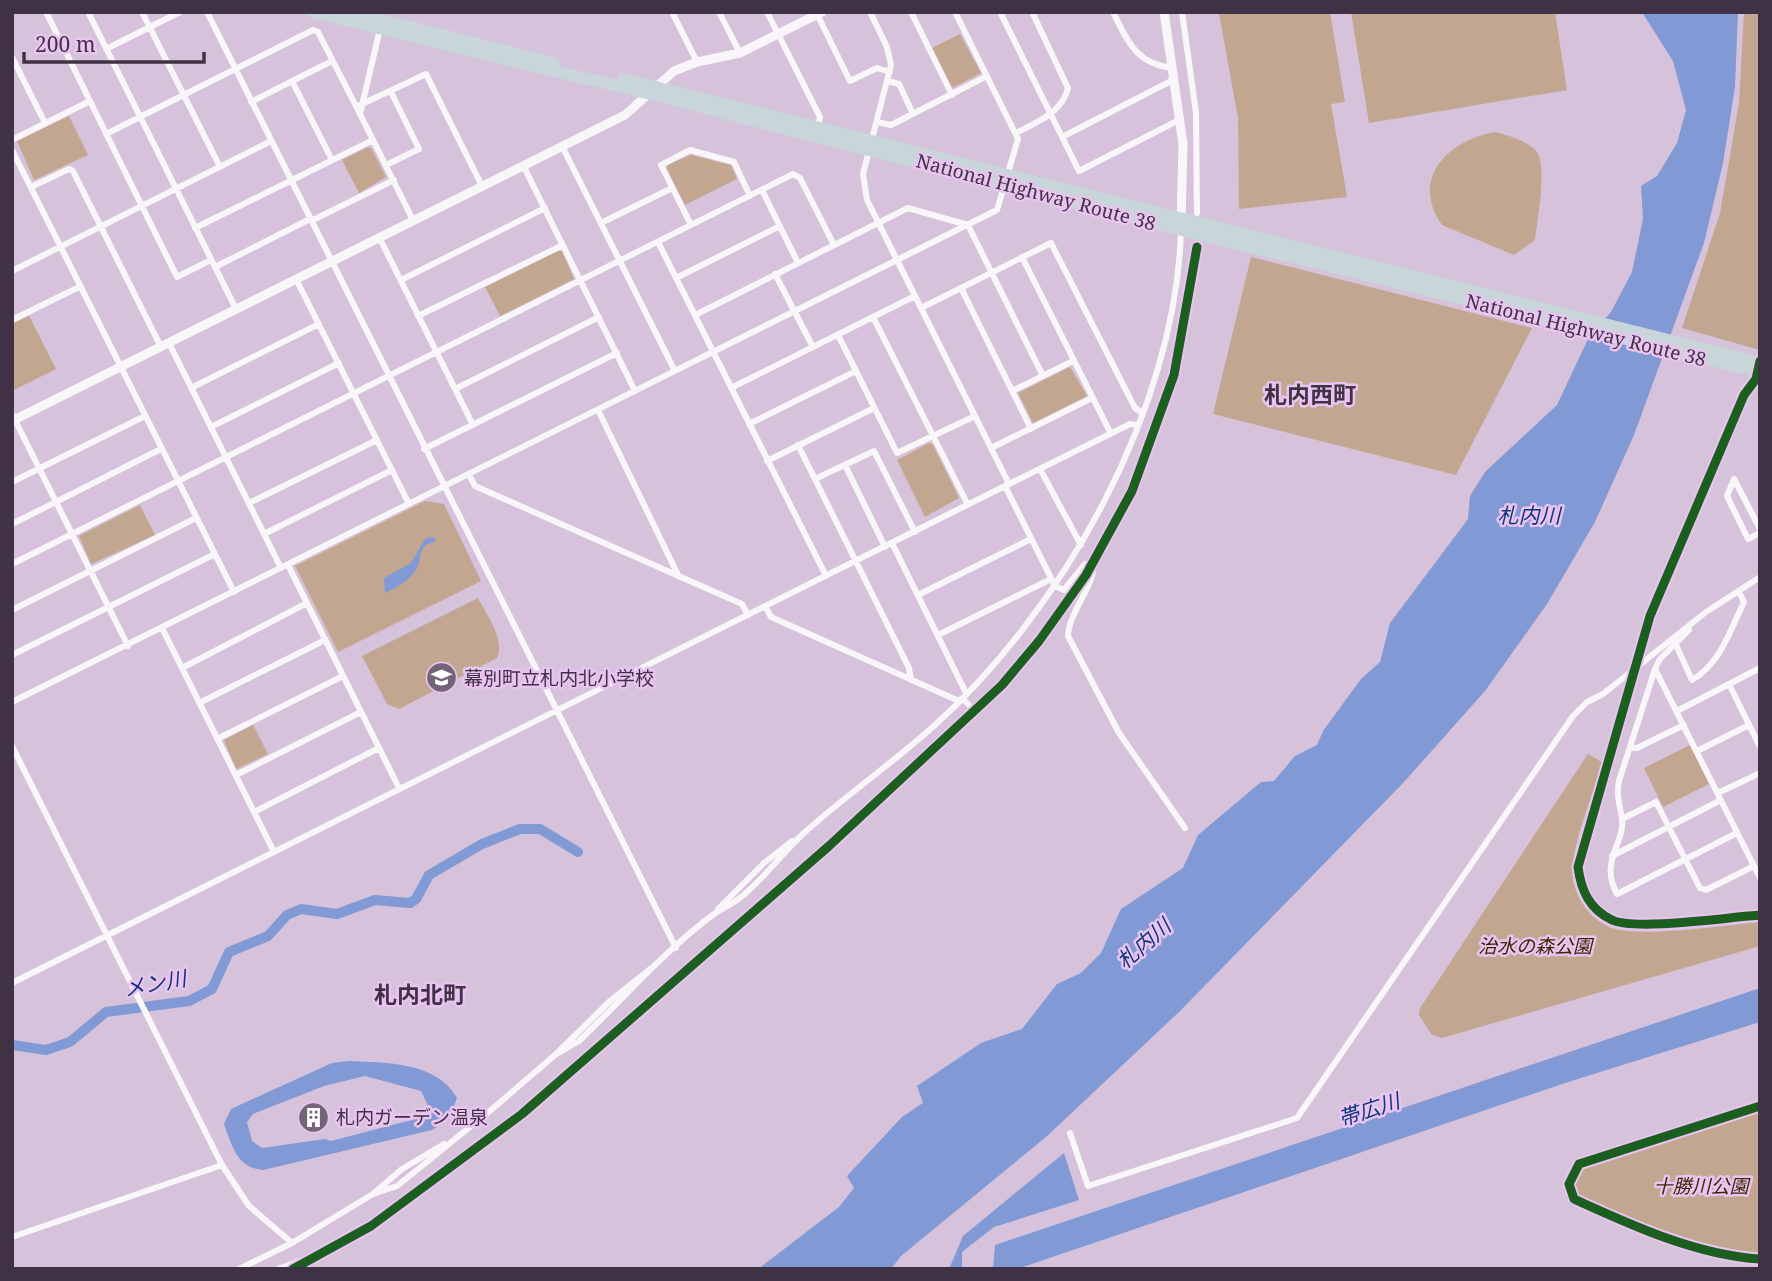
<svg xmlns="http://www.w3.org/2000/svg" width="1772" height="1281" viewBox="0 0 1772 1281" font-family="'Noto Serif','Noto Sans JP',serif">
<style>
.green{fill:#c2a690}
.water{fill:#8199d4;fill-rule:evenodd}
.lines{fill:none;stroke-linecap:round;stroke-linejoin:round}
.river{stroke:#8199d4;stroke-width:10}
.street{stroke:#f9f6f9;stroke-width:6}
.secondary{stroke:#f9f6f9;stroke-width:9}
.highway{stroke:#c8d5d9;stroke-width:12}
.cycleway-casing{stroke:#e9c4f1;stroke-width:13}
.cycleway{stroke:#1b5e20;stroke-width:9}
.labels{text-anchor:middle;stroke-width:5;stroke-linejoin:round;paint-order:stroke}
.street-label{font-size:19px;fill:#403244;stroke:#e9c4f1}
.poi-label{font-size:19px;fill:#403244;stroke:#e9c4f1;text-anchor:start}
.park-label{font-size:19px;font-style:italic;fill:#3a2700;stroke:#e9c4f1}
.water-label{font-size:21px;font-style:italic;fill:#0e3678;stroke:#e9c4f1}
.quarter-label{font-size:23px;font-weight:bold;fill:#403244;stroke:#e9c4f1}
</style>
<rect width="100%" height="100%" fill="#d6c2da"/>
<!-- green -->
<path class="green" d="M1330 12 1345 102 1331 104 1347 197 1239 209 1238 118 1219 13Z
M1351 12H1555L1567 90 1369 123Z
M1744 12H1760V350L1682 328 1720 213 1739 103Z
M960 34 981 73 952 88 932 48Z
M69 116 88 155 34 180 17 141Z
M1495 132C1509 136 1526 140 1536 151 1548 164 1537 221 1535 240L1514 255 1442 225C1409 178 1449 140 1495 132Z
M368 147 371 148 386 177 359 193 342 160Z
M691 155 731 165 737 179 685 205 667 169V165Z
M558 251H562L574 279 500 316 485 287Z
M1251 257 1532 328 1456 475 1213 414Z
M29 316 56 369 12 391V324Z
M1070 367 1087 396 1033 423 1018 393Z
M929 443 933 445 959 498 925 517 897 460Z
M425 501 444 504 481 581 338 652 295 566Z
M140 505 155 535 91 564 79 536Z
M478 598C487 616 505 638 497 658L399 709 387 704 362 656Z
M253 725 268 754 236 769 224 740Z
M1690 745 1709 784 1663 807 1644 768Z
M1588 754 1603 763C1593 794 1578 828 1573 861 1568 886 1585 917 1609 927 1637 939 1726 925 1760 922V946L1442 1038 1432 1035 1419 1015 1420 1008Z
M1760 1106V1259C1749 1259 1738 1259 1727 1257 1702 1251 1590 1213 1574 1199 1563 1189 1573 1174 1579 1164Z"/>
<!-- water -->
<path class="water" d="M1642 12H1738L1735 87 1723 163 1704 243 1634 435 1595 522 1547 604 1485 691 1404 782 1179 1012 1046 1137 901 1256 891 1269H758L839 1207 854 1188 847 1176 902 1117 923 1103 917 1086 981 1043 1022 1029 1057 984 1081 973 1101 953 1121 909 1183 868 1198 835 1261 782 1274 781 1295 756 1317 745 1323 731 1361 679 1380 662 1390 623 1468 519 1470 496 1485 472 1557 405 1589 337 1611 312 1632 272 1643 219 1641 186 1657 176 1677 143 1686 110 1673 61Z
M434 537 436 541C416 546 423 557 416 570 409 581 396 588 385 593L384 578 411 563 425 539Z
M1760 988V1022L1565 1083 1017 1269H993L995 1245Z
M349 1061C386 1063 436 1061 457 1098L449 1119 432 1130 263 1170C237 1168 232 1146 224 1124L231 1109 332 1063ZM365 1076 421 1091 429 1108 427 1112 419 1118 331 1141 325 1139 262 1148 252 1141 247 1122 253 1114 324 1086Z
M1064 1153 1079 1200 994 1227 962 1252V1269H949L963 1236Z"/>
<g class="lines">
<!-- river -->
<path class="river" d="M12 1045 46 1050 70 1042 106 1012 189 1001 212 989 229 952 268 936 287 915 301 909 337 914 375 900 410 903 416 899 429 875 482 844 520 829H540L578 852"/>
<!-- street -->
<path class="street" d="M46 12 177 277 211 260
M88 12 236 309
M142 12 220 167
M207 12 676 948
M672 12 697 62
M719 12 740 53
M767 12 820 117 818 127
M816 12 850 81 877 68 890 72
M870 12 887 47 891 65 863 174 867 200 1009 484
M911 12 952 95
M1000 12 1079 171 1181 119
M1113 12C1128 42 1136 64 1173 68
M1182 12 1196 113 1197 213
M380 29 360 114 413 220
M106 49 180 12
M12 57 45 123
M292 81 332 160
M888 81 899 84 913 114
M251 102 332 61
M360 105 426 74 482 186
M877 122 891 125 987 76
M1016 133C1037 122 1062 113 1068 88L1032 12
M106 134 313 30 318 32 360 114
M1062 137 1175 79
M12 140 90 101
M562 146 675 371
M12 150 234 592
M386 165 419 149 391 92
M523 165 635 391
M31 187 69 169 73 171 161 347
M762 190 798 263
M311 221 394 180
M601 223 672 188
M691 225 661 165 690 150 734 162 750 196
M195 228 373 140
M379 237 473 425
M658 242 826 576
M1022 257 1111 434
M215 267 310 219
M12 271 271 141
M775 274 813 347
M676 278 780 226
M296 279 409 504
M401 280 545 208
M961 288 1031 429
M921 308 1051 243 1135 408 1141 412
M695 315 908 208 968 225 1043 376
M418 316 563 245
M873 317 968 505
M12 320 81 286
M838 335 897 453 975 416
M169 343 281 568
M191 388 319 324
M731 388 915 296
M455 389 599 317
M1012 391 1073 361
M598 410 679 577
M12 414 128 646
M749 424 856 371
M211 427 339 363
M798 445 909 668 911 680
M991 448 1092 398
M424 449 617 353
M767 461 874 408
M845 465 885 547
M1040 469 1081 545
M469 475 475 486 742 604 748 615
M815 479 874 451 915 532
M12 482 145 416
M1005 486 1055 586 1064 590 1085 564H1092
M249 503 377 440
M12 524 161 449
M1760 529 1734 479 1727 496 1748 539 1760 533
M264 534 392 470
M892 543 966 693
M12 564 793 174 800 178 834 245
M1092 564C1099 579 1068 613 1068 636L1119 733 1185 828
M288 565 399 788
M918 595 1031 539
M765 606 771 617 959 701
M12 610 196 518
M162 628 274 852
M1689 630 1660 659 1655 669 1760 878
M938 635 1051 579
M1676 645 1692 680C1720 664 1730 631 1744 602L1739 592
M12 655 215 554
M182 668 307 603
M1655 669 1619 781C1616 797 1620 804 1622 819 1625 843 1599 861 1617 894L1737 833
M1729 684 1760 747
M962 698 975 711
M12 702 997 210 1018 139 955 12
M199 703 325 640
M1677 711 1760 668
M217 739 343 676
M12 746 222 1165 249 1206 292 1243
M1630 748H1637L1684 725
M1697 751 1749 725
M236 775 361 712
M1718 793 1760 773
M254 812 379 748
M1622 819 1656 802 1700 888 1706 890 1754 866
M1612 856 1721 800
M718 909 764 863 792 841
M1645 923C1605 923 1583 909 1578 867L1650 616
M12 983 1009 484 1130 424 1136 425
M555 1055 579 1041C623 999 665 950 714 914 722 908 733 904 741 897 764 879 782 853 804 833 846 795 893 763 935 725 1065 607 1176 408 1181 230
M1070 1133 1088 1186 1297 1118 1573 716 1587 702 1603 694 1706 612 1760 577
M373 1194 402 1169 444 1144
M12 1237 222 1165
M239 1269 292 1243 373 1194 397 1186 491 1110 555 1055 610 1001 650 969
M278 1269 300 1261 304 1263
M293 1269 371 1226 522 1114 829 846 1002 685 1039 641 1086 575 1132 491 1174 375 1197 247"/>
<!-- secondary -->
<path class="secondary" d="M1164 12 1183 144 1181 222
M12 421 625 115 674 71 697 62 740 53 822 12"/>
<!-- highway -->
<path class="highway" d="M312 12 650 94 1198 234 1760 372
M351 12 554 63
M623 79 1760 363"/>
<defs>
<path id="cycleway" d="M1760 361 1756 379 1744 395 1650 616 1578 867C1581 890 1589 909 1612 920 1636 931 1729 917 1760 915
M1760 1106 1579 1164 1569 1184 1574 1199C1631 1225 1696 1255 1760 1259
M293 1269 371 1226 522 1114 829 846 1002 685 1039 641 1086 575 1132 491 1174 375 1197 247"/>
</defs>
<!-- cycleway casing -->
<use href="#cycleway" class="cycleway-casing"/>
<!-- cycleway -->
<use href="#cycleway" class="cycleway"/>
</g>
<!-- icons -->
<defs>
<symbol id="school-disc" viewBox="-11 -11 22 22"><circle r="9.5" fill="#746478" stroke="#e9c4f1"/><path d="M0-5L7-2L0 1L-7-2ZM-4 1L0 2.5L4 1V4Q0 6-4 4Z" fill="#fff"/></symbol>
<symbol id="building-disc" viewBox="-11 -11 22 22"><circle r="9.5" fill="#746478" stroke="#e9c4f1"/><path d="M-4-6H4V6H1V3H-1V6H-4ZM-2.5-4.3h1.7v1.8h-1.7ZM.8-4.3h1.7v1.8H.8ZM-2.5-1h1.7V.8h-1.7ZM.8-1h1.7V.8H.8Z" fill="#fff"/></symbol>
</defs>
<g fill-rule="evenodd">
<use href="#school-disc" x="424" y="660" width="35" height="35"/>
<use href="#building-disc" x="296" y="1100" width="35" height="35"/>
</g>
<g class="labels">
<!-- street labels -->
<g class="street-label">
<text transform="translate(1036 192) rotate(15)" y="7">National Highway Route 38</text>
<text transform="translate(1586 330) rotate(14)" y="7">National Highway Route 38</text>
</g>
<!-- poi labels -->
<g class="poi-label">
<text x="464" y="685">幕別町立札内北小学校</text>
<text x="336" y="1124">札内ガーデン温泉</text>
</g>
<!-- park labels -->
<g class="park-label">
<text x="1535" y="953">治水の森公園</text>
<text x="1701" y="1193">十勝川公園</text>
</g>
<!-- water labels -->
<g class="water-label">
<text x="1529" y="523">札内川</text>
<text transform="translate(1144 944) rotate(-41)" y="7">札内川</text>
<text transform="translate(155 984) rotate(-10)" y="7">メン川</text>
<text transform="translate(1369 1110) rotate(-18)" y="7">帯広川</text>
</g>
<!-- quarter labels -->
<g class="quarter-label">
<text x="1310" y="403">札内西町</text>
<text x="420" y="1003">札内北町</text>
</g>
</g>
<!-- border -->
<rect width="1772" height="1281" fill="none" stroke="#403244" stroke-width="28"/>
<!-- scale -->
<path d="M24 52v10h180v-10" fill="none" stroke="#403244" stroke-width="3.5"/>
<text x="35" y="52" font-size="21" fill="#403244" stroke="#e9c4f1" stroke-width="5" paint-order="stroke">200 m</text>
</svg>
